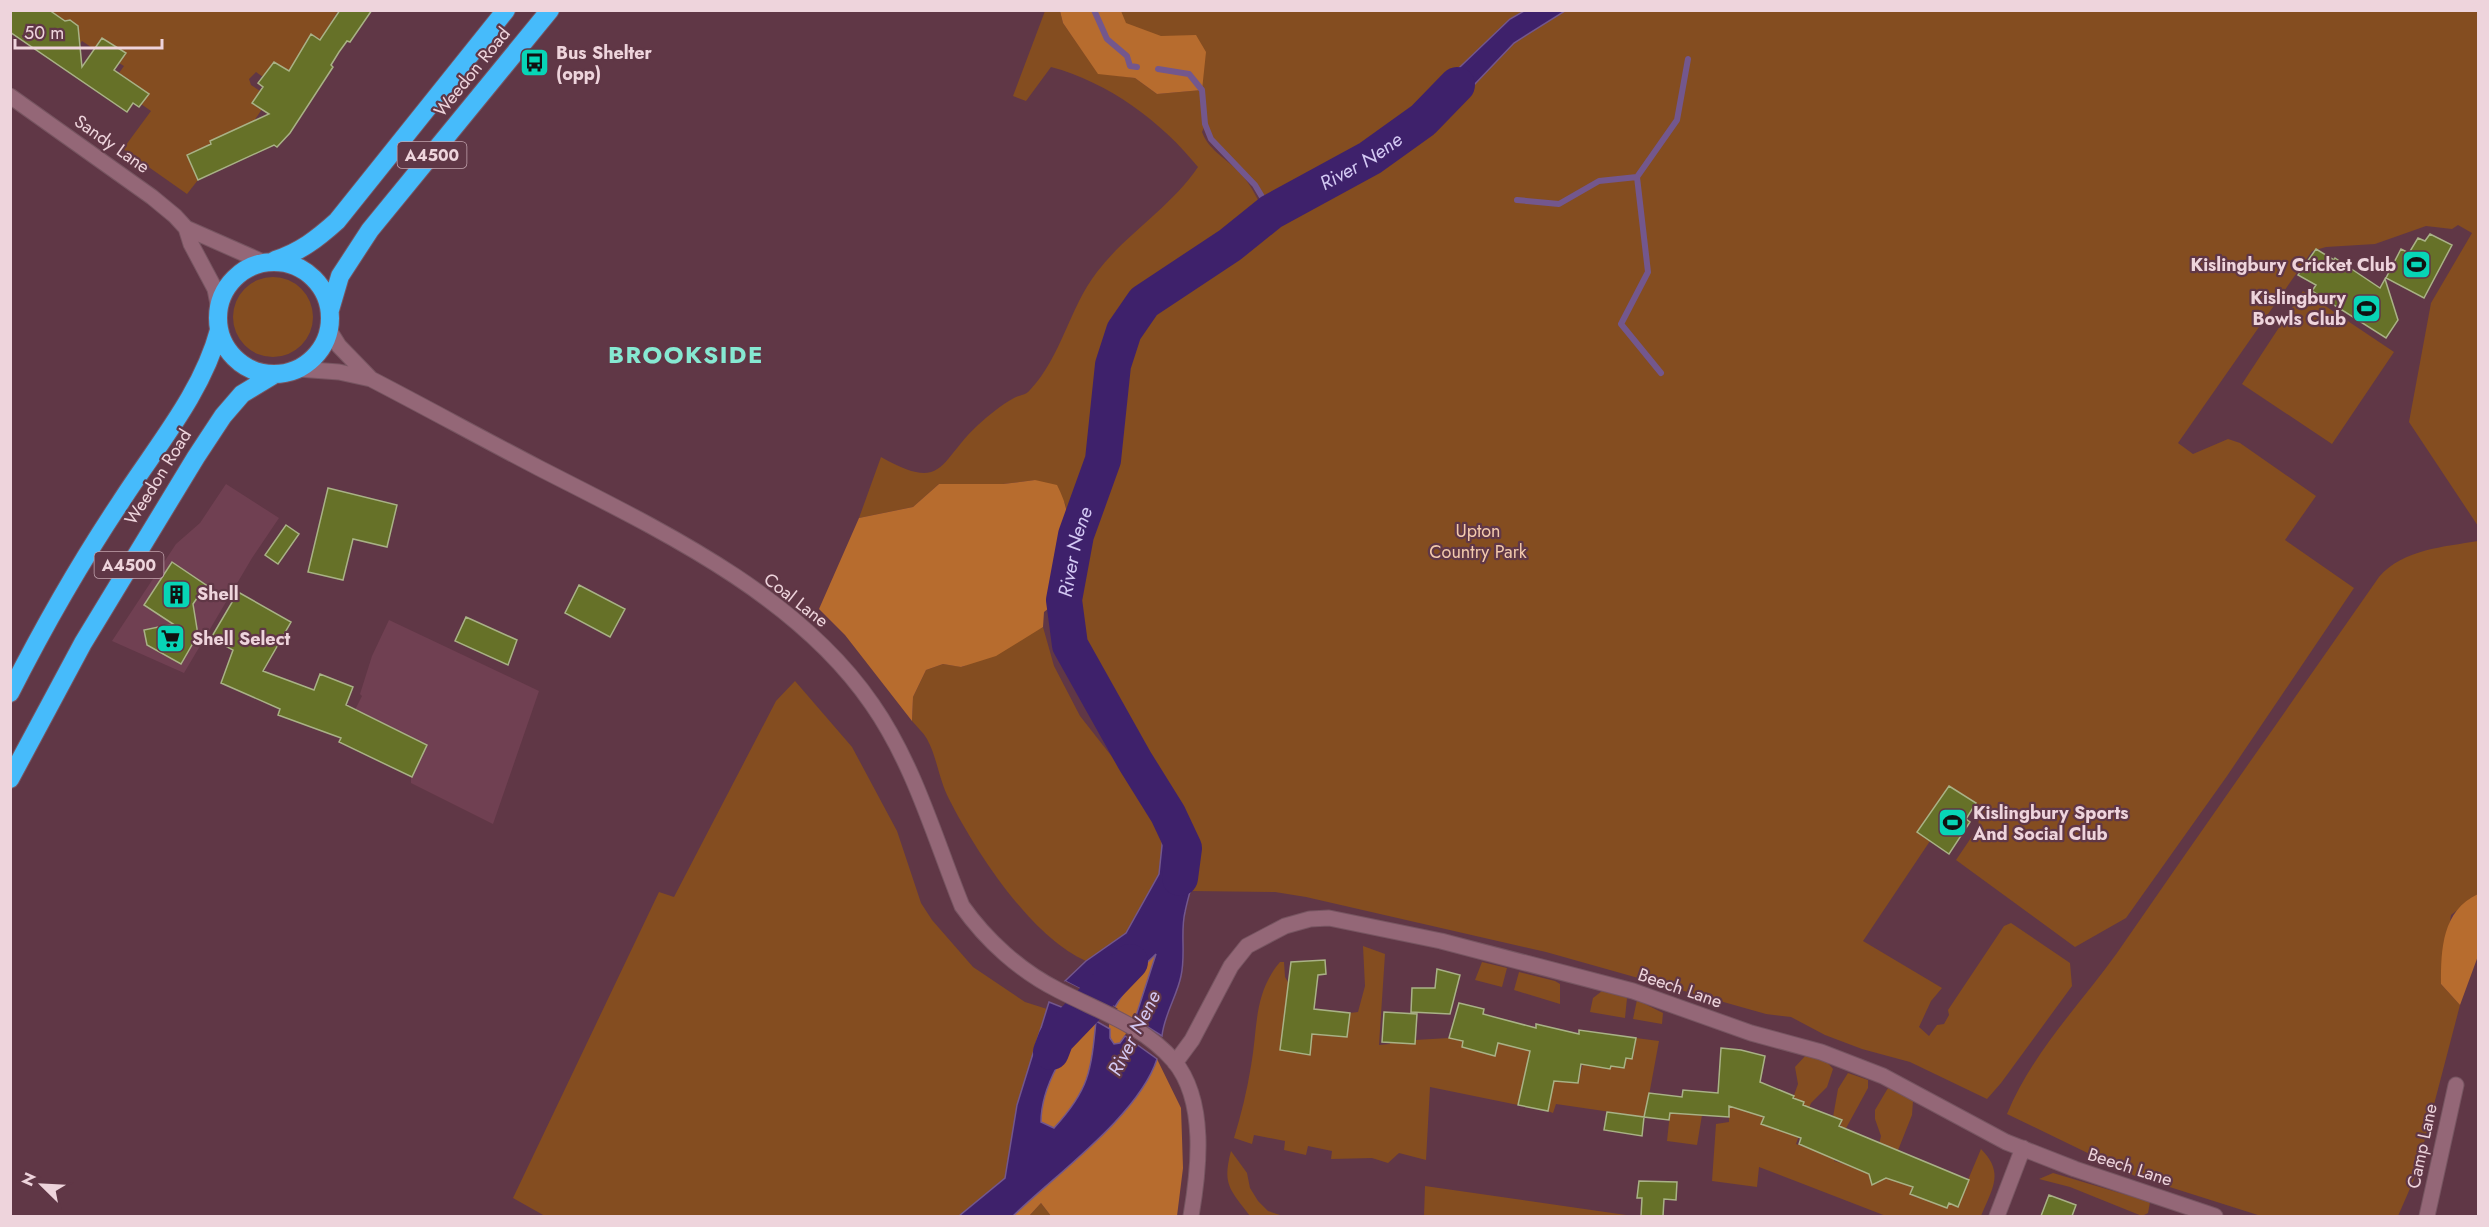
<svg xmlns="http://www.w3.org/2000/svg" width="2489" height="1227" viewBox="0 0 2489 1227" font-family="Jost,sans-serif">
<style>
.built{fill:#704052}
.green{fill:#844d20}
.forest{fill:#b76c2e}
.water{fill:#3e216b;stroke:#73578d;stroke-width:1.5}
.pier{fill:#603746}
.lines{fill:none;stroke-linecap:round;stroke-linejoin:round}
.stream{stroke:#73578d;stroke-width:6}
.river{stroke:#3e216b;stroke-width:36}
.building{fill:#667128;stroke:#a9b286;stroke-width:1.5}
.minor-casing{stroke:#775561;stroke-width:17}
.highway-casing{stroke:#775561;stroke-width:20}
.minor{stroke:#946777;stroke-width:15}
.highway{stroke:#46bbfb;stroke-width:18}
.labels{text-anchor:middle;stroke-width:4.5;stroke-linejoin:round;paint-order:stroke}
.shield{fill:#603746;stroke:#c3a5af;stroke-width:1.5}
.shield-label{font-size:16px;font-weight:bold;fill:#eed4dc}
.poi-label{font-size:18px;font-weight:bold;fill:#eed4dc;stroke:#603746;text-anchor:start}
.street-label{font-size:18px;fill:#eed4dc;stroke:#603746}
.park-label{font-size:18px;fill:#f3caad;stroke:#603746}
.water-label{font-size:20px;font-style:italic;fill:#d3c8f3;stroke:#603746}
.district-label{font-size:24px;font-weight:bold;letter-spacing:1.5px;fill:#86e9d2;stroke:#603746}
</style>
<rect width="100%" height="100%" fill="#603746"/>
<!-- built -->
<path class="built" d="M226 484 279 518 252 558 184 673 112 641 176 544 200 523Z
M389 620 539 691 493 824 411 783V777L339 742 362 696 360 694 372 656Z"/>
<!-- green -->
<path class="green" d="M49 11H338L320 40 312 34 305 42 318 51 289 71 274 62 263 77 256 72 249 79 251 85 260 91 252 103 262 109 254 121 210 141 212 147 187 155 198 180 187 194 123 149 151 111 141 104 148 94 119 73 124 66 119 63 126 54 91 47 82 41 76 49 64 21Z
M1045 11H1060L1063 23 1098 73 1135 78 1157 94 1201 90 1094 11H2478V526L2409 422 2431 303 2472 233 2458 225 2452 229 2426 226 2375 244 2326 247 2312 251 2178 443 2193 454 2228 439 2240 443 2316 496 2285 540 2354 588 2227 776 2126 918 2075 947 1956 860 1979 826 1976 803 1949 787 1918 832 1930 841 1863 941 1942 988 1931 1001 1919 1027 1929 1036 1937 1025 1944 1024 1949 1015 1948 1010 2004 926 2011 923 2070 963 2072 986 2001 1083 1987 1099 1910 1062 1862 1049 1825 1035 1791 1017 1766 1014 1546 952 1306 897 1275 892 1192 891 1198 861 1194 836 1174 798 1070 645 1064 600 1076 535 1103 460 1113 365 1124 331 1144 302 1217 253 1271 212 1255 185 1211 139 1205 125 1202 132C1208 149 1225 158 1237 170 1247 179 1253 190 1259 202L1258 209 1236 222 1225 235 1163 278 1133 302 1116 334 1102 391 1093 464 1069 525 1065 503 1035 480 1003 484H939L913 507 859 518 881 457C945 493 938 462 978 425 989 415 1001 405 1014 398 1020 395 1026 395 1030 390 1062 356 1069 308 1097 272 1127 233 1170 208 1198 167 1162 122 1108 82 1051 67L1026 101 1013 96Z
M233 317a40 40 0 1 1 80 0a40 40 0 1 1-80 0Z
M2303 291 2394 352 2332 444 2242 384Z
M2478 541V894L2451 915 2441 984 2460 1005 2415 1177 2398 1216H2261L2135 1176 2007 1114C2032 1053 2079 1006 2117 953 2204 827 2292 702 2379 577 2403 549 2444 547 2478 541Z
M1043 627 1054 666 1080 716 1146 800 1163 836 1159 874 1141 911 1126 933 1086 961C1031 937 976 852 949 799 939 780 937 757 927 739 923 732 917 727 912 721L913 697 926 670 943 664 962 667Z
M795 681 852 747 897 831 921 903 932 920 973 967 1025 1002 1047 1009 1017 1105 1005 1178 959 1216H545L513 1198 659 892 674 897 776 701Z
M1363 946 1385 954 1379 1045 1390 1044V1035L1401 1043 1414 1044 1415 1040 1449 1038 1463 1041 1462 1047 1495 1056 1499 1040 1530 1051 1529 1057 1559 1081 1578 1083 1583 1064 1610 1069 1611 1066 1624 1068 1626 1058H1633L1636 1038 1659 1041 1645 1117 1556 1104 1553 1113 1548 1111 1552 1089 1523 1083 1518 1105 1430 1087 1426 1160 1399 1153 1388 1163 1372 1158 1331 1159 1332 1151 1308 1146 1306 1155 1284 1150 1285 1141 1254 1135 1252 1144 1234 1138C1241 1115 1247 1091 1251 1066 1258 1028 1253 994 1280 962H1284L1285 977 1292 989 1285 1007 1280 1050 1309 1055 1312 1034 1347 1037 1350 1013 1358 1012 1365 986Z
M1482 962 1507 968 1502 987 1475 980Z
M1519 972 1555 981 1560 984V1004L1514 990Z
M1602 991 1627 998 1625 1018 1590 1012 1593 998Z
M1637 1000 1663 1013 1662 1024 1633 1019Z
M1807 1054 1827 1062 1833 1069 1827 1087 1811 1103 1796 1144 1828 1155 1842 1121 1833 1117 1838 1089 1848 1073 1868 1080V1088L1845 1130 1834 1161 1851 1166 1853 1162 1861 1165 1859 1170 1869 1174 1871 1180 1881 1136 1875 1119V1110L1888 1088 1891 1089 1913 1101 1912 1115 1887 1178 1913 1187 1910 1195 1918 1198 1926 1178 1934 1203 1947 1208 1949 1203 1957 1206 1981 1149C2005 1173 1992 1189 1981 1216H1886L1759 1167 1757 1187 1712 1181 1716 1124 1729 1122V1106H1739L1760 1084 1758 1116 1764 1117 1761 1124 1791 1134 1804 1102 1793 1098 1798 1084 1795 1067Z
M1670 1113 1702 1115 1697 1145 1667 1141Z
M1231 1151 1247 1173 1250 1188 1258 1201 1268 1211 1283 1216H1250C1230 1189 1222 1185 1231 1151Z
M2053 1173 2150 1202 2148 1213 2142 1216 2070 1187 2039 1179Z
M1425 1186 1633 1216H1424Z
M1041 1203 1051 1216H1029Z"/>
<!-- forest -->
<path class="forest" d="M1060 11H1121L1126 23 1161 36 1196 35 1206 52 1202 90 1157 94 1135 78 1098 74 1063 23Z
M1035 480 1057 485C1075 521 1065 527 1060 563 1058 575 1058 588 1058 601L1044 612 1043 627 996 656 961 667 943 664 926 670 913 697 912 721 845 635 819 609 859 518 913 507 939 484H1003Z
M2478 894V956L2460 1005 2441 984C2441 949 2442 911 2478 894Z
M1157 953 1135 1019 1120 1043 1114 1044C1094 1017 1139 970 1157 953Z
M1096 1010C1095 1064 1091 1088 1054 1128L1041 1122C1041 1081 1070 1041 1096 1010Z
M1157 1059 1181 1108 1183 1168 1177 1216H1051L1041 1203 1029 1216H1013C1055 1175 1139 1115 1157 1059Z"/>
<!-- water -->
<path class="water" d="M1526 10 1565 11 1514 43 1431 130 1415 110 1510 19Z
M1187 823C1206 858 1192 877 1185 912 1180 932 1186 955 1181 976 1177 996 1164 1015 1162 1036L1135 1019 1156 954 1135 974 1115 1007 1065 981 1086 961 1126 933 1159 874 1163 836Z
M1049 1002 1089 1018C1067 1048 1041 1084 1041 1122L1054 1128C1089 1090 1091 1072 1096 1021L1110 1029V1038L1114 1044 1120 1043 1125 1036 1157 1059C1139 1115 1055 1175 1013 1216H959L1005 1178 1017 1105Z"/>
<!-- pier -->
<path class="pier" d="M1065 981 1109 1003 1118 1009 1114 1010 1084 995 1063 984Z"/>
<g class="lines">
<!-- stream -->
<path class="stream" d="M1094 10 1107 39 1127 56 1130 66 1137 67
M1158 69 1189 74 1202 90 1205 124 1211 139 1255 185 1271 212
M1517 200 1559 204 1599 181 1637 177
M1661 373 1621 324 1648 272 1637 177 1677 120 1688 59"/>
<!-- river -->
<g class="river">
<path id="s1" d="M1180 878 1184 848 1168 814 1135 761 1070 645 1064 600 1076 535 1103 460 1113 365 1124 331 1144 302 1230 245 1271 212 1370 158 1423 120 1457 85"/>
<path d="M1051 1052 1056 1039 1130 962"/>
</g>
</g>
<!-- building -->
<path class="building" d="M10 10H49L65 21 70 20 78 26 82 67 102 38 126 53 114 70 149 94 139 107 133 103 127 112 10 32Z
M340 10H372L350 42 347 41 339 52 331 65 333 67 290 133 277 147 274 145 198 180 187 155 211 144 210 141 269 114 252 103 263 87 258 83 274 62 289 71 311 34 320 40Z
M2430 234 2452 245 2424 298 2386 278 2401 249 2409 253 2418 238 2425 241Z
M2316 249 2334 260 2335 258 2380 288 2385 279 2398 320 2386 338 2312 291 2316 285 2298 275Z
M328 488 397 505 387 547 353 539 343 580 308 572Z
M286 525 299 534 278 564 265 555Z
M172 562 206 585 193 604 199 641 196 638 181 664 147 645 144 630 173 624 144 605Z
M579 585 625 609 610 637 565 613Z
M238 592 291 622 263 671 314 690 320 674 353 687 346 705 427 745 412 777 339 742 341 738 278 715 280 709 221 683 233 650 211 638Z
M466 617 517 640 508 665 455 641Z
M1949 786 1976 803 1966 819 1970 822 1949 854 1917 832Z
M1325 960 1326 974 1318 975 1314 1009 1350 1013 1347 1037 1312 1034 1310 1055 1280 1050 1291 962Z
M1437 969 1460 975 1450 1014 1411 1012 1412 988H1435Z
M1459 1003 1484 1009 1483 1014 1536 1028V1024L1579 1034V1030L1636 1038 1632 1059 1626 1058 1624 1068 1611 1066 1610 1069 1581 1064 1578 1083 1554 1081 1548 1111 1518 1105 1530 1051 1498 1043 1495 1056 1462 1047 1463 1041 1449 1038Z
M1384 1012 1417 1014 1415 1044 1382 1042Z
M1721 1048 1741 1050 1765 1056 1760 1082 1794 1096 1793 1098 1804 1102 1803 1105 1842 1120 1839 1126 1969 1180 1958 1207 1949 1203 1947 1208 1910 1194 1913 1187 1886 1178 1872 1185 1869 1174 1799 1144 1801 1138 1761 1124 1764 1117 1729 1106V1117L1670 1113 1669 1120 1644 1117 1649 1093 1682 1097 1683 1090 1718 1093Z
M1607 1112 1644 1117 1642 1136 1604 1130Z
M1639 1181 1677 1182 1676 1200 1664 1199 1663 1216H1641L1642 1198H1637Z
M2049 1195 2076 1205 2072 1216H2041Z"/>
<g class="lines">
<defs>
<path id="minor" d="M10 96 152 197 175 216 186 228 191 244 215 289 219 309
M186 228 263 262
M329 330 339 346 371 379C427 408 483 439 539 468 656 528 796 593 872 704 914 764 935 839 962 906 986 940 1020 971 1058 990 1098 1011 1143 1025 1174 1061 1207 1101 1199 1170 1191 1216
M298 369 339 372 371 379
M1175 1063 1192 1040 1231 966 1247 946 1285 926 1310 919 1329 918 1441 941 1633 991 1751 1033 1821 1052 1883 1076 2006 1142 2075 1169 2215 1216
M1997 1216 2023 1148
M2427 1216 2456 1085"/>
<path id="highway" d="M275 260C300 252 317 239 337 221L506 10
M218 318a56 56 0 1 1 112 0a56 56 0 1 1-112 0Z
M330 310 340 276 370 230 550 10
M10 693C43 628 80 563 120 503 155 448 202 394 219 330
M10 779 83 643 196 457 223 416 242 394 275 374"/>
</defs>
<!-- minor casing -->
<use href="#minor" class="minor-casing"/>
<!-- highway casing -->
<use href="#highway" class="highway-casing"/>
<!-- minor -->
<use href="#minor" class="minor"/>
<!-- highway -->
<use href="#highway" class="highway"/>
</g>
<!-- icons -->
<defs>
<symbol id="bus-square" viewBox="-11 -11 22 22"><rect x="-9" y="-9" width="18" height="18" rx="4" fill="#07d5b6" stroke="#603746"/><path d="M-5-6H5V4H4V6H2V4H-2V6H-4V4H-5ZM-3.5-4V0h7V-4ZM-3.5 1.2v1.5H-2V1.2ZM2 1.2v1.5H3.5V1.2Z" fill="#111"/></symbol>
<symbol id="stadium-square" viewBox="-11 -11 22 22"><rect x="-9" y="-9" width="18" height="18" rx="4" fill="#07d5b6" stroke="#603746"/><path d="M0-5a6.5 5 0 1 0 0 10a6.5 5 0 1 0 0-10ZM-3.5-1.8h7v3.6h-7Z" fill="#111"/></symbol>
<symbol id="building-square" viewBox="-11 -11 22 22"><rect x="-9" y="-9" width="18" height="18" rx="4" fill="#07d5b6" stroke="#603746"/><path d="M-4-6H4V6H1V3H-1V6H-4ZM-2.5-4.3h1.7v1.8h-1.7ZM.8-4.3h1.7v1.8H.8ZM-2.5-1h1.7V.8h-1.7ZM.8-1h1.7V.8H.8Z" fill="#111"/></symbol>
<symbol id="supermarket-square" viewBox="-11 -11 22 22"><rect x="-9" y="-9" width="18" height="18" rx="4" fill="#07d5b6" stroke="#603746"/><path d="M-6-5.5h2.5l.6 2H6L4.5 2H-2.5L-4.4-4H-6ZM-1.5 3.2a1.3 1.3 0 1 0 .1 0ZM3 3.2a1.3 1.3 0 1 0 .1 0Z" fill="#111"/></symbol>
</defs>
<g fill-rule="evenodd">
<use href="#bus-square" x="518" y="46" width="33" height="33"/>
<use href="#stadium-square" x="2400" y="248" width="33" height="33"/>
<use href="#stadium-square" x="2350" y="292" width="33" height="33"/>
<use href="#building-square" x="160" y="578" width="33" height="33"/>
<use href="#supermarket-square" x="154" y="622" width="33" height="33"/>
<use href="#stadium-square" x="1936" y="806" width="33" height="33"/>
</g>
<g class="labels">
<!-- shield labels -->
<g class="shield">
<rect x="397.5" y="142" width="69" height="26" rx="4.5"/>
<rect x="94.5" y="552" width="69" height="26" rx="4.5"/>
</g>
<g class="shield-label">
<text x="432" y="161">A4500</text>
<text x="129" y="571">A4500</text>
</g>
<!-- poi labels -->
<g class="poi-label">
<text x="556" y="59">Bus Shelter<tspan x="556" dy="21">(opp)</tspan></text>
<text x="2396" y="271" text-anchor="end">Kislingbury Cricket Club</text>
<text x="2346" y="304" text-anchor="end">Kislingbury<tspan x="2346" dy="21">Bowls Club</tspan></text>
<text x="197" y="600">Shell</text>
<text x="192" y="645">Shell Select</text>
<text x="1973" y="819">Kislingbury Sports<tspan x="1973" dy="21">And Social Club</tspan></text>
</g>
<!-- street labels -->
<g class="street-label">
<text transform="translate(472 72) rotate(-51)" y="6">Weedon Road</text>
<text transform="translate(112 144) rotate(35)" y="6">Sandy Lane</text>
<text transform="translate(158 477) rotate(-58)" y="6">Weedon Road</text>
<text transform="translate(796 600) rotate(38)" y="6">Coal Lane</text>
<text transform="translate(1680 988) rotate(19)" y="6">Beech Lane</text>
<text transform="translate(2422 1146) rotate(-78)" y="6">Camp Lane</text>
<text transform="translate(2130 1167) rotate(18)" y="6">Beech Lane</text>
</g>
<!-- park labels -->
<g class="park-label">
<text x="1478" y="537">Upton<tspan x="1478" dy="21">Country Park</tspan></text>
</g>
<!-- water labels -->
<g class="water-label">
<text dy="7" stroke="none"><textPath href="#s1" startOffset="880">River Nene</textPath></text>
<text dy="7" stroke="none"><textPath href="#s1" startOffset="358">River Nene</textPath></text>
<text transform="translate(1134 1033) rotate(-63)" y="7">River Nene</text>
</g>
<!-- district labels -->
<g class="district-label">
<text x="686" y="363">BROOKSIDE</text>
</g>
</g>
<!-- border -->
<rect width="2489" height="1227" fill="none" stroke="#eed4dc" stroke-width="24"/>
<!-- north arrow -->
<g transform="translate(42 1185) rotate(294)" stroke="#603746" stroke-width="4.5" paint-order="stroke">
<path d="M0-4.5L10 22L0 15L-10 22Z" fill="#eed4dc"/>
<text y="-9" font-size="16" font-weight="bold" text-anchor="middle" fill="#eed4dc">N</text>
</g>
<!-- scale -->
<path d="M15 39v9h147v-9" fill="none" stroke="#eed4dc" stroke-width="3"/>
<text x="24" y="39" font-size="18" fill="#eed4dc" stroke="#603746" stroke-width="4.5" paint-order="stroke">50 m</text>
</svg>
